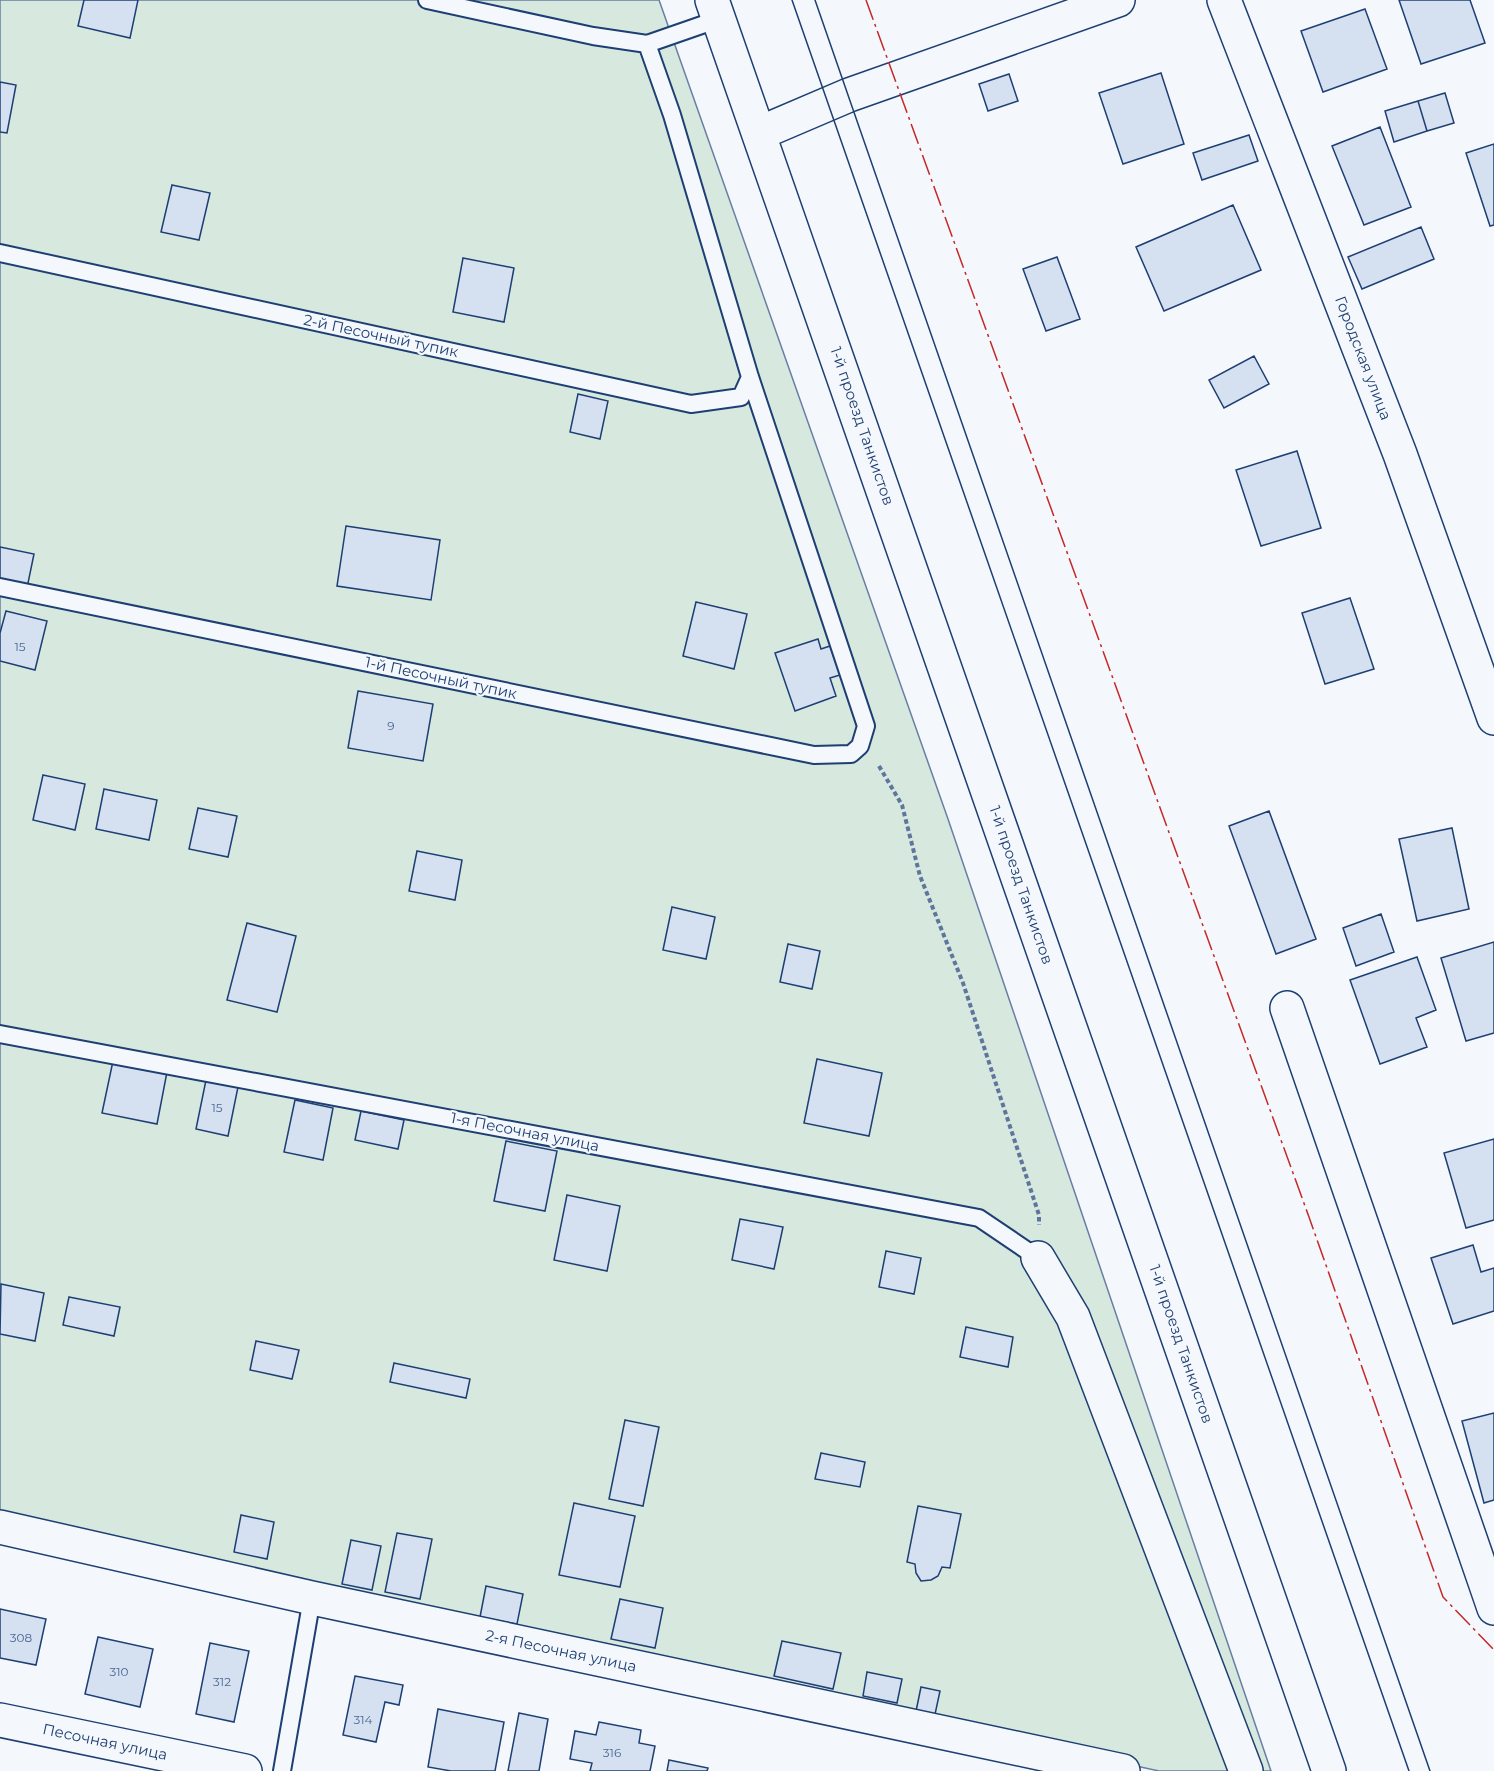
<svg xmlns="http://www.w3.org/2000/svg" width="1494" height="1771" viewBox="0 0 1494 1771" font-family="Montserrat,sans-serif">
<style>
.green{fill:#d7e8df;stroke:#687fa3;stroke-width:1.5}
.building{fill:#d5e0f0;stroke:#1d3f73;stroke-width:1.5}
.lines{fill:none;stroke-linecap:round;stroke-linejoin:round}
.lane-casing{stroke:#1d3f73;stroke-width:20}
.street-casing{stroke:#1d3f73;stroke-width:36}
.secondary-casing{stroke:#1d3f73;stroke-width:36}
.path{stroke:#5e769c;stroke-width:4;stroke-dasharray:4.5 3;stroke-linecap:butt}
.lane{stroke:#f4f7fb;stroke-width:16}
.street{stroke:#f4f7fb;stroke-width:33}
.secondary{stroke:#f4f7fb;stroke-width:33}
.tram{stroke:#1d3f73;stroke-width:1.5}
.power{stroke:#c62828;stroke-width:1.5;stroke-dasharray:21 4.5 3 4.5;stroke-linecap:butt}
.labels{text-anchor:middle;stroke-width:4.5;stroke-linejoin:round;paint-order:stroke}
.number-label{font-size:12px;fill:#4b6792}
.street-label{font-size:15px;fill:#1d3f73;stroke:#f4f7fb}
</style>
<rect width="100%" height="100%" fill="#f4f7fb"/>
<!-- green -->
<path class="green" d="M0 0H659L948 819 1271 1771H1159L0 1518Z"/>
<!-- building -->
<path class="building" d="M84 0H138L130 38 78 26Z
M1399 0H1470L1485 43 1421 64Z
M1365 9 1387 69 1323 92 1301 31Z
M1161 73 1184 144 1123 164 1099 93Z
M1009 74 1018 101 988 111 979 84Z
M0 82 16 85 7 133 0 132Z
M1445 93 1454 123 1427 131 1418 101Z
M1418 101 1427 131 1394 142 1385 111Z
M1380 127 1411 207 1364 225 1332 146Z
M1249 135 1258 161 1202 180 1193 153Z
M1494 144V225L1490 226 1466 153Z
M172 185 210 193 199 240 161 232Z
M1233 205 1261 270 1164 311 1136 247Z
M1421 227 1434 259 1362 289 1348 257Z
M1057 257 1080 319 1046 331 1023 269Z
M463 258 514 268 504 322 453 312Z
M1254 356 1269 384 1224 408 1209 380Z
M578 394 608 401 600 439 570 432Z
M1297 451 1321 528 1261 546 1236 470Z
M346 526 440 540 431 600 337 586Z
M0 547 34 554 27 588 0 583Z
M1350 598 1374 669 1325 684 1302 613Z
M696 602 747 614 734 669 683 656Z
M6 611 47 621 35 670 0 661V633Z
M818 639 821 649 830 646 840 675 830 678 836 696 795 711 775 653Z
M358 691 433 704 423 761 348 748Z
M43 775 85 784 75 830 33 820Z
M104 789 157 800 149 840 96 829Z
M198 808 237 816 228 857 189 849Z
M1269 811 1316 939 1276 954 1229 826Z
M1452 828 1469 909 1417 921 1399 839Z
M417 851 462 860 455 900 409 891Z
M672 907 715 917 706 959 663 950Z
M1381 914 1394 952 1356 966 1343 928Z
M247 923 296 936 277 1012 227 1000Z
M1494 942V1033L1466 1041 1441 958Z
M788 944 820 951 812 989 780 982Z
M1417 957 1436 1010 1416 1018 1427 1047 1380 1064 1350 980Z
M817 1059 882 1073 869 1136 804 1123Z
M113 1061 167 1072 157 1124 102 1113Z
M206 1080 238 1087 228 1136 196 1129Z
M295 1100 333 1108 323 1160 284 1152Z
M361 1111 404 1120 398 1149 355 1140Z
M1494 1139V1220L1466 1228 1444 1153Z
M506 1141 557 1151 545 1211 494 1201Z
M567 1195 620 1206 607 1271 554 1260Z
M740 1219 783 1227 774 1269 732 1260Z
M1473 1245 1481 1272 1494 1268V1311L1453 1324 1431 1258Z
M886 1251 921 1258 914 1294 879 1287Z
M1 1284 44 1293 35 1341 0 1334Z
M69 1297 120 1307 114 1336 63 1325Z
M966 1327 1013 1337 1008 1367 960 1357Z
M256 1341 299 1350 292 1379 250 1370Z
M394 1363 470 1379 466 1398 390 1382Z
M1494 1413V1500L1484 1503 1462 1421Z
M625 1420 659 1427 643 1506 609 1499Z
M821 1453 865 1462 860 1487 815 1479Z
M574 1503 635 1516 620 1587 559 1575Z
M918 1506 961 1514 950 1568 942 1567 938 1576 931 1580 921 1581 916 1573 915 1564 907 1562Z
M241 1515 274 1522 267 1559 234 1552Z
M397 1533 432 1539 420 1599 385 1592Z
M351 1540 381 1546 372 1590 342 1584Z
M486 1586 523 1594 517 1624 480 1617Z
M620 1599 663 1608 655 1648 611 1639Z
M0 1609 46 1619 36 1665 0 1658Z
M98 1637 153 1649 140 1707 85 1694Z
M782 1641 841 1653 833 1689 774 1676Z
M210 1643 249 1651 234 1722 196 1714Z
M867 1672 902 1679 897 1703 863 1696Z
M355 1676 403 1685 399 1705 385 1702 376 1742 343 1735Z
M921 1687 940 1691 934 1719 915 1716Z
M438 1709 504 1722 495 1771H451L428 1767Z
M519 1713 548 1719 539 1771H508Z
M599 1722 641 1730 639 1743 655 1746 650 1771H590L592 1763 570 1759 575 1731 596 1735Z
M669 1760 708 1768 707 1771H667Z"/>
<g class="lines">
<defs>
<path id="lane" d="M427 0 593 36 647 44 719 19
M0 253 691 404 741 397 750 377
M0 587 814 755 851 754 860 746 866 726 750 377 672 115 647 44
M0 1034 979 1218 1038 1258
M282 1771 312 1598"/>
<path id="street" d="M1224 0 1400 454 1494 718
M760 133 849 95 1118 0
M1287 1008 1494 1608
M1038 1258 1073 1317 1246 1771
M0 1527 312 1598 1123 1771
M0 1720 245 1771"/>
<path id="secondary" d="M712 0 1329 1771"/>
</defs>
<!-- lane casing -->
<use href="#lane" class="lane-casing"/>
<!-- street casing -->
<use href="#street" class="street-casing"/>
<!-- secondary casing -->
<use href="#secondary" class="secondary-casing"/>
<!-- path -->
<path class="path" d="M879 766 902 805 920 876 963 983 1039 1215V1225"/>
<!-- lane -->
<use href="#lane" class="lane"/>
<!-- street -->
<use href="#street" class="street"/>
<!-- secondary -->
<use href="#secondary" class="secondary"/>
<!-- tram -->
<path class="tram" d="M792 0 1409 1771
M815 0 1430 1771"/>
<!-- power -->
<path class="power" d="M866 0 1309 1217 1443 1597 1494 1650"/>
</g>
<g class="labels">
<!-- number labels -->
<g class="number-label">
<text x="20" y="651">15</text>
<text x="391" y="730">9</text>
<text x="217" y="1112">15</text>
<text x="21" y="1642">308</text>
<text x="119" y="1676">310</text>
<text x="222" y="1686">312</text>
<text x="363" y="1724">314</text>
<text x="612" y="1757">316</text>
</g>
<!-- street labels -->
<g class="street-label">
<text transform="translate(381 336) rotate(12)" y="5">2-й Песочный тупик</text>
<text transform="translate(1363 358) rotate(69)" y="5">Городская улица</text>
<text transform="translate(862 426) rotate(71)" y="5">1-й проезд Танкистов</text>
<text transform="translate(441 678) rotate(12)" y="5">1-й Песочный тупик</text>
<text transform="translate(1021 885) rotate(71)" y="5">1-й проезд Танкистов</text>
<text transform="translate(525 1132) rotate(11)" y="5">1-я Песочная улица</text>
<text transform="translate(1181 1344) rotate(71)" y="5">1-й проезд Танкистов</text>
<text transform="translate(561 1651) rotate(12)" y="5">2-я Песочная улица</text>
<text transform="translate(105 1742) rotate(12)" y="5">Песочная улица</text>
</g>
</g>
</svg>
